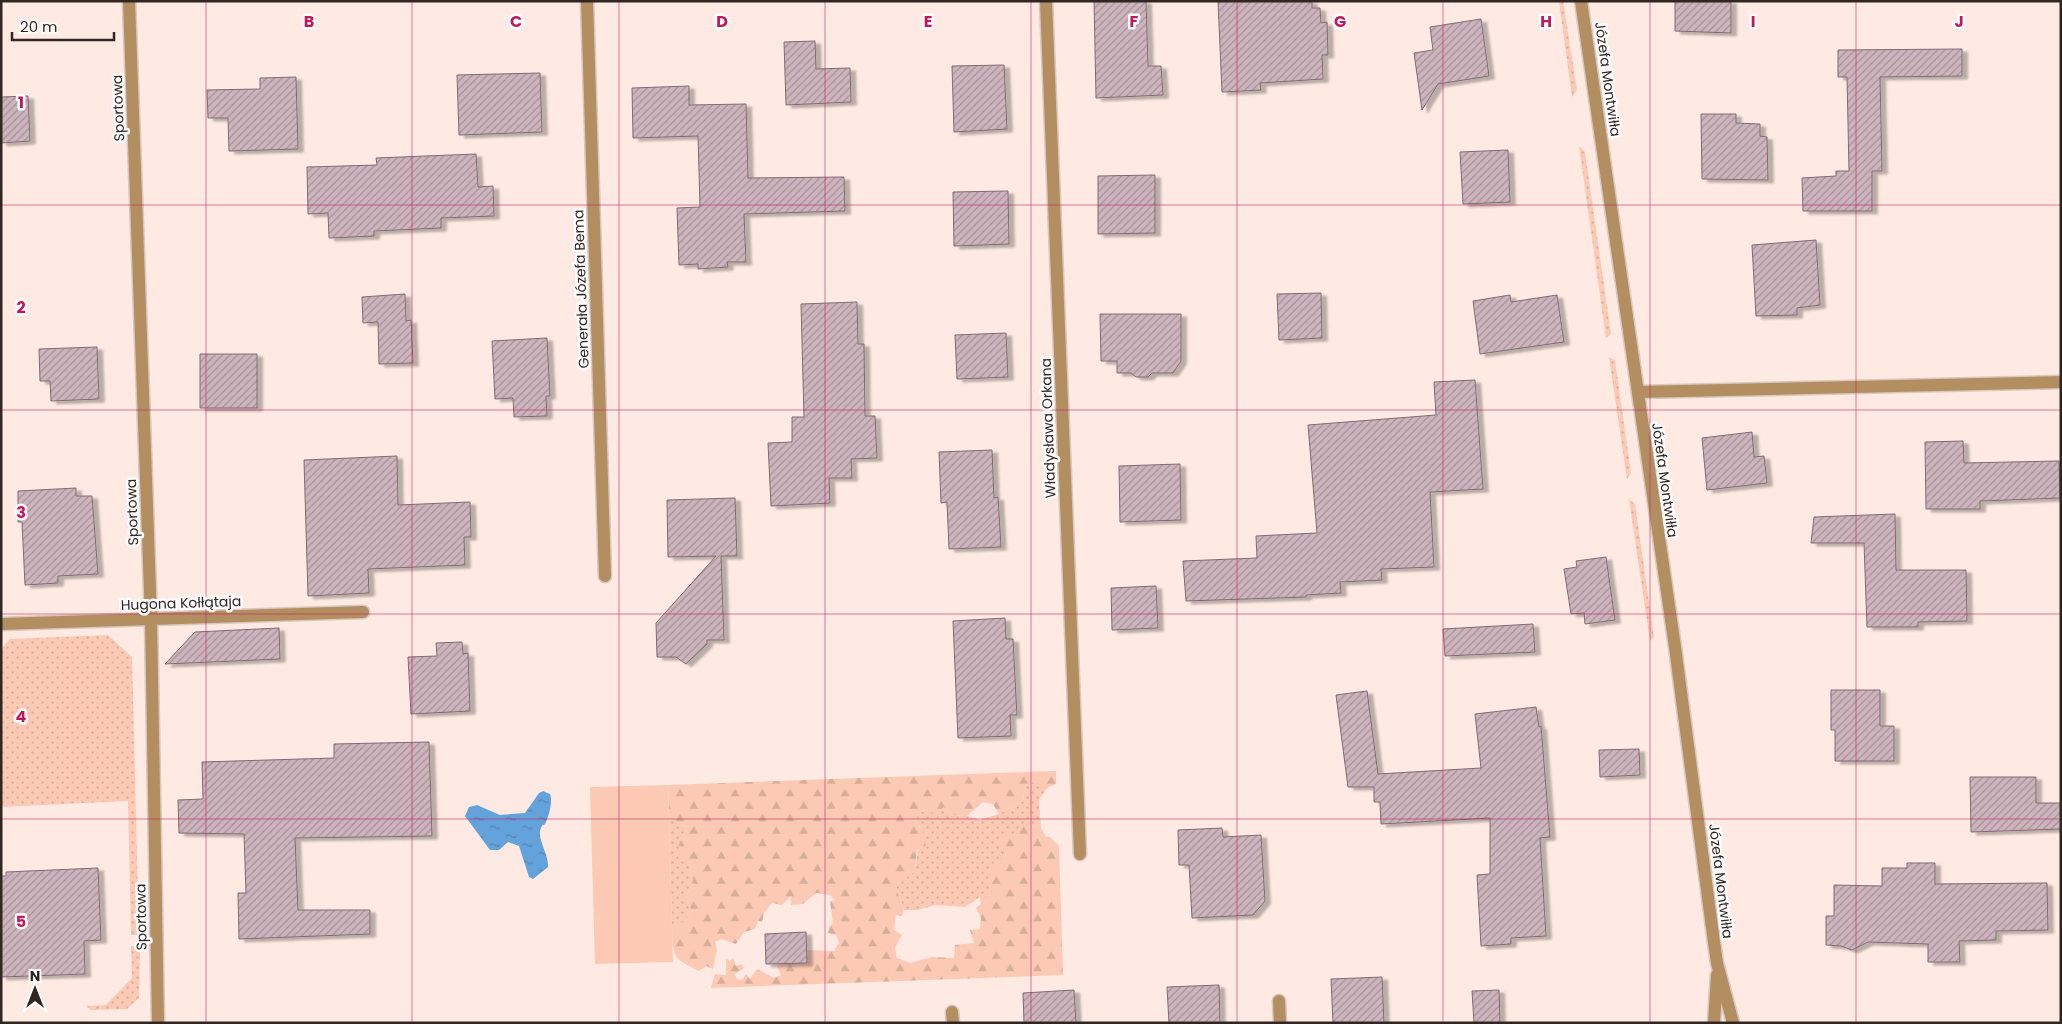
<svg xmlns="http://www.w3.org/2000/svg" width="2062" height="1024" viewBox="0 0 2062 1024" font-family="Poppins,sans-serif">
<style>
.grass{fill:url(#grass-dots)}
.forest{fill:url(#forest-firs)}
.pitch{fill:#fbc9b4}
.water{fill:url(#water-ripples)}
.building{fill:url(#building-hatch);stroke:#816a72;filter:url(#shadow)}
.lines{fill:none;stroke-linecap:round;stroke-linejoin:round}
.service-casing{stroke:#d9c7c0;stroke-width:15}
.minor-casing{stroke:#d9c7c0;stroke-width:15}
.tertiary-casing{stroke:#d9c7c0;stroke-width:15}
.service{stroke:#b28e61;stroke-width:12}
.minor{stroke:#b28e61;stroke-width:12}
.tertiary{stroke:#b28e61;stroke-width:12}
.grid{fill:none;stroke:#c2185b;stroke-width:1;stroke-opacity:0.55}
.labels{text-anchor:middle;stroke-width:5;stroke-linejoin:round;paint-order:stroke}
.street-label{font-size:14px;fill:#302723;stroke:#fcfcfc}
.grid-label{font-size:16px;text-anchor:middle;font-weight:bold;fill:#c2185b;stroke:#fcfcfc;stroke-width:5;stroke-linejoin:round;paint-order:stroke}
</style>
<defs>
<pattern id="grass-dots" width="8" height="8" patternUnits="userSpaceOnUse" patternTransform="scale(1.25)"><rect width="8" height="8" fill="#fbc9b4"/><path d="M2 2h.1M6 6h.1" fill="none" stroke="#d7ad9a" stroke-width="1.8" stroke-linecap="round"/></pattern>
<pattern id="forest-firs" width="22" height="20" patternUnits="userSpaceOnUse" patternTransform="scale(1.25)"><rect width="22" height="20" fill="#fbc9b4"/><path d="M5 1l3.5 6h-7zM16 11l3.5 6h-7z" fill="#d7ad9a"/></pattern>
<pattern id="water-ripples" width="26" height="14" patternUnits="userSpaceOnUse" patternTransform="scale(1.25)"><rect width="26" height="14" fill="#64a2dc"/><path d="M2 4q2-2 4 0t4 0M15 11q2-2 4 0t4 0" fill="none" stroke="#5384b2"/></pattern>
<pattern id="building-hatch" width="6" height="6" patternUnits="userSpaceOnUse" patternTransform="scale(1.25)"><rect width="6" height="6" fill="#cdb4bd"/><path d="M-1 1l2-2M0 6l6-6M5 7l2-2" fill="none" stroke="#a79299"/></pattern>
<filter id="shadow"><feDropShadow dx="5.5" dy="3" stdDeviation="1" flood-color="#0004"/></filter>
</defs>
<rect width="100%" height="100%" fill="#feeae2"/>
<!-- grass -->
<path class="grass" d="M1559 1H1563L1577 90 1572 97Z
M1579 146 1585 152 1611 334 1606 338Z
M1609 357 1615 360 1631 473 1627 479Z
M1629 499 1635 504 1654 637 1650 641Z
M108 635 132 657 139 935H131L128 801 1 807V649L10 639Z
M1037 781 1047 788 1039 800 1041 828 1035 824 1006 849 1003 868 992 895 980 897 965 907 936 905 917 910H904L896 888 901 878 909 872 914 873 922 829 915 820 920 812 944 807 952 815 967 816 980 820 999 814 1023 801 1025 785Z
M669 819 687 827 679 844 691 863 690 871 693 881 686 897 692 912 684 922 672 926Z
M131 946H140L139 998 127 1009 91 1010 86 1006 106 1005 132 978Z"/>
<!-- forest -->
<path class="forest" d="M1056 771V784L1047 788 1037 781 1025 785 1023 801 999 814 993 804 983 802 967 816 952 815 944 807 935 814 928 810 920 812 915 820 922 829 926 846 917 849 914 873 909 872 907 879 901 878 896 888 904 910 902 916 896 915 894 930 902 935 895 947 897 958 911 963 931 957 954 958 955 945 974 943 970 930 980 929 981 918 976 908 981 904 980 897 992 895 987 874 993 865 1003 867 1000 858 1006 856V849L1000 848 997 840 1004 833 1011 837 1024 826 1035 824 1041 828 1046 837H1050L1059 846 1063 975 711 988 715 974 726 975V959L730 961 733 958 736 966 741 964 744 968 735 974 737 979 742 980 746 974 750 979 757 969 774 978 781 975 777 967 782 958 803 950 834 951 839 943 836 935 828 933 829 926 833 924 830 901 835 900 830 895 816 893 803 904 791 905V896L782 905 772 903 764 913 762 922 758 921 755 929 744 932 736 944 721 939 715 942 717 950 713 969 706 966 699 971C671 958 673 955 672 926L684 922 692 912 686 897 693 881 690 871 691 863 678 860 679 844 687 827 669 819 668 785Z"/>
<!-- pitch -->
<path class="pitch" d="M668 785 673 962 595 964 590 787Z"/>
<!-- water -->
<path class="water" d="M543 791 550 794C553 802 549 815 546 822 543 829 544 821 541 828 536 838 549 854 548 867L533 879 529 877 519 846 508 842 499 850H490L465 816 469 807 477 805 500 815 525 813 539 793Z"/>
<!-- building -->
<path class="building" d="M1094 1H1146L1148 66H1161L1163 95 1096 98Z
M1218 1H1312V8H1320L1321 23 1327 22 1328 55H1322L1323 79 1260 83 1261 90 1222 92Z
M1675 1H1731V33L1675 31Z
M1481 19 1489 76 1438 84 1422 110 1414 53 1433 50 1430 27Z
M815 41 816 69 850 68 851 102 786 105 784 42Z
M1962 49V76L1880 77 1882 171H1872V211H1803L1802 178 1836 176V171H1849L1847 77H1838V50Z
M1004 65 1007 129 954 132 952 66Z
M540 73 542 132 459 135 457 75Z
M296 77 298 149 229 151 228 118H208L207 90 260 89V78Z
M689 86V105L746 104 748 178 844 177 845 211 744 214 746 262H727L728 267 698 269V264L679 265 677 208 700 207 698 136 633 138 632 88Z
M28 96 30 141 1 143V97Z
M1701 114H1736V123L1760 124V136L1767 137 1768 180 1702 179Z
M1508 150 1510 202 1463 204 1460 152Z
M476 154 478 187 493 186 494 216 441 218V228L374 231V236L329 238 328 213 308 214 307 167 377 165 376 158Z
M1155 175V233L1098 234V176Z
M1008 191 1009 244 954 246 953 192Z
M1816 240 1820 305 1797 308V315L1756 316 1752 245Z
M1321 293 1322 338 1279 340 1277 294Z
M405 294 406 321 411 320 413 363 379 364 378 322 363 323 362 297Z
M1510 295 1511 302 1557 295 1564 342 1480 354 1473 301Z
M857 302 858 344H864L865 416H875L877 458 851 459 852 478H829L830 503 771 506 768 443 792 442V417H804L801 304Z
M1100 314H1181V361L1173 373H1152L1148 377H1136L1131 373H1117V361H1101Z
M1006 333 1008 377 957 379 955 335Z
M547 338 550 396H546L547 416 514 417 513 398 495 399 492 341Z
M97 347 99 399 51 401 50 381H40L39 349Z
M200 354H257V408H200Z
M1475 380 1483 489 1430 492 1434 567 1381 569 1382 580 1340 582 1341 593 1306 595V597L1186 601 1183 561 1257 558 1256 536 1317 533 1308 425 1436 415 1434 382Z
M1752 432 1754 457 1764 456 1767 483 1707 490 1702 438Z
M1963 441 1964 463 2059 461 2060 498 1980 501V509H1926L1925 442Z
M992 450 994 498 998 497 1001 547 949 549 947 502 941 503 939 452Z
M397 456 398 505 470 502 471 537H464L465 565 368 569 369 593 308 596 304 460Z
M1180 464 1181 520 1120 522 1119 466Z
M76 488V496H92L98 574 58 576V583L25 585 22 522H18V491Z
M735 498 737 556H721L724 640H707V644L686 664 676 657H657L656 623 716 556 668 557 667 500Z
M1895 514 1896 570H1966L1967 621 1918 622V627H1867L1864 543H1811L1814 517Z
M1606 557 1615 620 1585 624 1584 613 1571 614 1564 569 1577 567 1576 561Z
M1156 586 1158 628 1112 630 1111 588Z
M1005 618 1006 639H1013L1016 698 1017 715H1010L1011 736 958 738 953 621Z
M1533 624 1535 652 1445 656 1443 629Z
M279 628 280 659 165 664 195 632Z
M462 642 463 654 468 653 470 711 411 714 408 657 437 656 436 643Z
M1831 690H1880V726H1894V761H1835V730H1831Z
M1367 691 1378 774 1481 768 1475 714 1536 707 1539 727 1541 726 1550 837 1540 838 1546 936 1511 938V944L1481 946 1477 875 1490 874V818L1381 824 1380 802H1374V787H1348L1336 695Z
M429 742 432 836 295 838 298 910H370V934L239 939 238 893H246L244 834 179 833 178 800 203 799 202 762 334 758V744Z
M1639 749 1640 775 1600 777 1599 750Z
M1970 777H2036V803H2061V829L1971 832Z
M1222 828 1223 837 1261 835 1265 901 1253 915 1192 918 1189 865H1179L1178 830Z
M1907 863H1935V884L2047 883 2048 930 1996 931V940L1959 941 1960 962H1928V944L1868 942 1852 950 1841 946 1826 945V916H1834V885L1882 886V868H1907Z
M98 868 101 940 84 941 85 974 1 977V876H6V872Z
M806 932 807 963 766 964 765 934Z
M1382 977 1384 1023H1333L1331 979Z
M1219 985 1220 1023H1169L1167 987Z
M1074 990 1076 1023H1024L1023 993Z
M1499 990 1500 1023H1474L1472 991Z"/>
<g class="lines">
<defs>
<path id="service" d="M1279 1001 1280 1023
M952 1012 953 1023"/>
<path id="minor" d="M129 1 151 619 158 1023
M587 1 605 576
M1046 1 1080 854
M1638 392 2061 382
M1 624 363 612"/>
<path id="tertiary" d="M1581 1 1675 647 1713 935 1717 963 1733 1023
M1714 1023 1717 975"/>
</defs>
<!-- service casing -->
<use href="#service" class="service-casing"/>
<!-- minor casing -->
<use href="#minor" class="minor-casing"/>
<!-- tertiary casing -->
<use href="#tertiary" class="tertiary-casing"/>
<!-- service -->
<use href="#service" class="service"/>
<!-- minor -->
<use href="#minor" class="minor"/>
<!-- tertiary -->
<use href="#tertiary" class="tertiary"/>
</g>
<!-- grid -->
<path class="grid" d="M206 1V1023M412 1V1023M619 1V1023M825 1V1023M1031 1V1023M1237 1V1023M1443 1V1023M1650 1V1023M1856 1V1023M1 205H2061M1 410H2061M1 614H2061M1 819H2061"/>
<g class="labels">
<!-- street labels -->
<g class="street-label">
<text transform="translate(1608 79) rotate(82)" y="5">Józefa Montwiłła</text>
<text transform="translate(118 108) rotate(-92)" y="5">Sportowa</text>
<text transform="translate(581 289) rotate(-92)" y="5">Generała Józefa Bema</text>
<text transform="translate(1048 428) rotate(-92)" y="5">Władysława Orkana</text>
<text transform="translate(1665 480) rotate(82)" y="5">Józefa Montwiłła</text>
<text transform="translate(132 512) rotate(-92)" y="5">Sportowa</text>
<text transform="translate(181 603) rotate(-2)" y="5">Hugona Kołłątaja</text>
<text transform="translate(1721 881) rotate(83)" y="5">Józefa Montwiłła</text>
<text transform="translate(141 917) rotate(-91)" y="5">Sportowa</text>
</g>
</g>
<g class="grid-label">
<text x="309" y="27">B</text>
<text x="516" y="27">C</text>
<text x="722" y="27">D</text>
<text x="928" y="27">E</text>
<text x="1134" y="27">F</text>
<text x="1340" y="27">G</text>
<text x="1546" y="27">H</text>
<text x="1753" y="27">I</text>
<text x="1959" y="27">J</text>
<text x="21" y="108">1</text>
<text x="21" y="313">2</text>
<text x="21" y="518">3</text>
<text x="21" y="722">4</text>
<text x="21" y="927">5</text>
</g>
<!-- border -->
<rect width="2062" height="1024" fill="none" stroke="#302723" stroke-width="5"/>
<!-- north arrow -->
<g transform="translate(35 989)" stroke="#fcfcfc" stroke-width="4" paint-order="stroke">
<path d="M0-4L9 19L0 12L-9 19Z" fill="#302723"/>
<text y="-8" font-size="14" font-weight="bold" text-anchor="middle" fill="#302723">N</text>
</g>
<!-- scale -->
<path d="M12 32v8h102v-8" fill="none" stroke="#302723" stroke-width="2.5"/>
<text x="20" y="32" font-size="15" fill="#302723" stroke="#fcfcfc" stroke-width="4" paint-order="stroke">20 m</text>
</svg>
